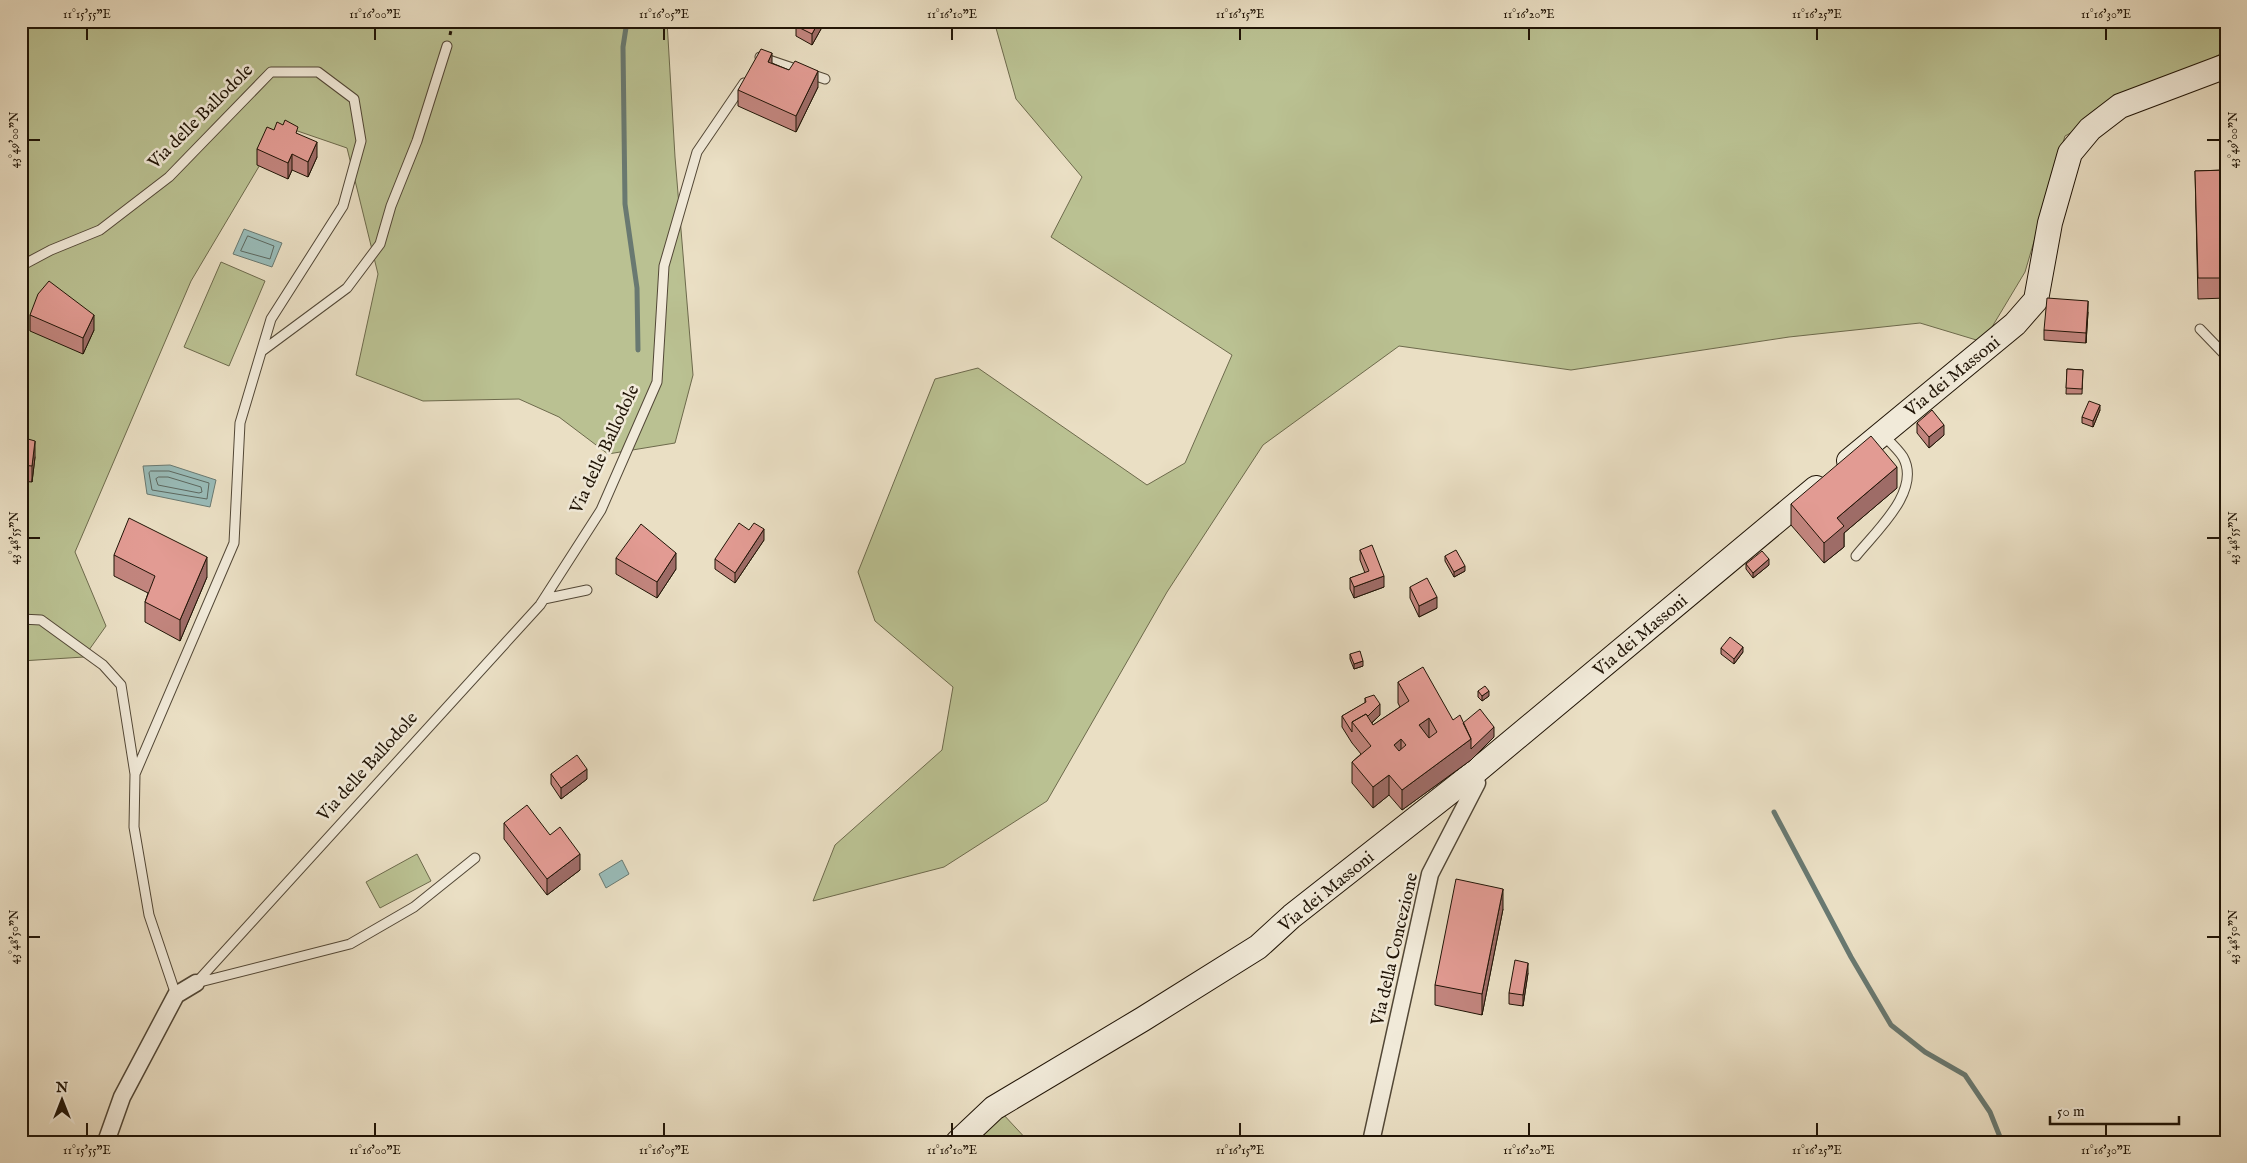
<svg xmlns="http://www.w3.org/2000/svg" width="2247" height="1163" viewBox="0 0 2247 1163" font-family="'IM FELL English',serif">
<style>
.green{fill:#bac192;stroke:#6d6a4c}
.water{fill:#99bcb9;stroke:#697971}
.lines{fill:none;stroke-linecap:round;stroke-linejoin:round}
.shore{stroke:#5c6860;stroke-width:1}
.stream{stroke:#697971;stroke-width:5}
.lane-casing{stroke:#524736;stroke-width:11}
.street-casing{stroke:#524736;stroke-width:19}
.secondary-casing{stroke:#201406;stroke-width:26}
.path{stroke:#201406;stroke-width:3;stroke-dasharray:4 2.5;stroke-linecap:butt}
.lane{stroke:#f1ead9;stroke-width:9}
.street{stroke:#f1ead9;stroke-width:16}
.secondary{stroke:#f1ead9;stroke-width:24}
.wall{fill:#c2857e;stroke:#201406}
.shaded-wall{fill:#9e6c67;stroke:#201406}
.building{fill:#e29b93;stroke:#201406;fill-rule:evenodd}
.ticks{fill:none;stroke:#201406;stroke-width:2}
.labels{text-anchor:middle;stroke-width:5;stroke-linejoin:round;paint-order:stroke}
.street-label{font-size:18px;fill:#201406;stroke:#f1ead9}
.neatline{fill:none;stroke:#201406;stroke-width:2}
.ticks-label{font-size:12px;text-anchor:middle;fill:#201406}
</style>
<rect width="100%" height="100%" fill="#eadfc4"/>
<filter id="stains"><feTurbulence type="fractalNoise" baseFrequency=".004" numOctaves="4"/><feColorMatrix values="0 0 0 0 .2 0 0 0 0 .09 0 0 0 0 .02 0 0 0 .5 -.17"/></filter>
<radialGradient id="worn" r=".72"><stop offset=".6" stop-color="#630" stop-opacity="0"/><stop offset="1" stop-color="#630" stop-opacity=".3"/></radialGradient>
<!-- green -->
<path class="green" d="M21 21H667L675 157 693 375 675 443 608 454 559 417 519 399 423 401 356 375 378 274 347 148 283 126 191 281 75 552 106 626 84 657 21 661Z
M994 21H2226V51L2065 136 2025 272 1983 342 1920 323 1789 337 1571 370 1399 346 1263 445 1167 592 1047 801 944 867 813 901 835 845 942 750 953 687 875 621 858 572 935 379 978 368 1147 485 1185 463 1232 355 1051 237 1082 177 1016 99Z
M221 262 265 281 229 366 184 347Z
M417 854 431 881 380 908 366 882Z
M1002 1113 1029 1142H975Z"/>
<!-- water -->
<path class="water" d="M244 229 282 243 272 267 233 254Z
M170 465 216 480 210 507 147 494 143 466Z
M622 860 629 874 606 888 599 874Z"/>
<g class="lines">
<!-- shore -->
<path class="shore" d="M248 236 274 246 270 259 241 251Z
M151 471H169L209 483 207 499 152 490 149 473Z
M159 477H168L201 487 202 492 199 493 158 485 156 479Z"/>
<!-- stream -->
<path class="stream" d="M627 21 623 47 625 204 637 288 638 350
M1774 812 1851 957 1891 1025 1925 1052 1965 1075 1990 1112 2002 1142"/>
<defs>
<path id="lane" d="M760 57 825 79
M21 266 51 250 100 230 169 177 271 72H318L354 99 361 141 343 206 271 319 240 423 234 543 135 774
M2200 329 2226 356
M262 351 347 288 380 244 391 206 417 141 447 46
M1856 556C1875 532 1922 491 1903 457 1898 449 1889 441 1882 434
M544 599 587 590
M21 619 41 620 103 665 121 685 135 774 134 827 149 915 176 995
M196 983 540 605 601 510 657 382 664 266 697 152 744 83
M196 983 350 944 414 907 475 858"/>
<path id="street" d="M106 1142 122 1097 176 995 196 983
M1371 1142 1430 874 1477 783 1474 773"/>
<path id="secondary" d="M1849 461 2015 324 2036 300 2050 223 2070 153 2090 129 2120 106 2226 66
M958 1142 994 1108 1143 1019 1258 947 1292 916 1474 773 1816 488"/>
</defs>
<!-- lane casing -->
<use href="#lane" class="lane-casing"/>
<!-- street casing -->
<use href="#street" class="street-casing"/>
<!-- secondary casing -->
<use href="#secondary" class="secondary-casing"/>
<!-- path -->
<path class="path" d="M450 35 453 21"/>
<!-- lane -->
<use href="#lane" class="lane"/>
<!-- street -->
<use href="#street" class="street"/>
<!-- secondary -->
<use href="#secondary" class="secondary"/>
</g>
<!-- wall -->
<path class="wall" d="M821 21V29L812 45 796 36V26Z
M772 63 789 70 818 87 796 132 738 106V90Z
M274 130 298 134 317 157 308 177 292 170 288 179 257 165V149Z
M2226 170V298L2198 299 2195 171Z
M2088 312 2086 343 2044 340V330Z
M30 315 94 330 83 354 30 331Z
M2067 369 2083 370 2082 394H2066Z
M2100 410 2093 427 2082 423V417Z
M1917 423 1944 435 1929 448 1917 433Z
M21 437 35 457 32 482 21 481Z
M1897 488 1844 533V547L1824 563 1791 525V504Z
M764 540 735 583 715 569V559Z
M1360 550 1384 587 1354 598 1350 589V578L1365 573 1360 560Z
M114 555 207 577 180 641 145 622V602L148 593 114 576Z
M1445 556 1465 571 1454 577 1445 561Z
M616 558 676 569 657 598 616 574Z
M1746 564 1769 565 1753 578 1746 569Z
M1410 587 1437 608 1419 617 1410 598Z
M1721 648 1743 652 1734 664 1721 654Z
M1350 654 1363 666 1354 669 1350 659Z
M1398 682 1453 720 1463 723 1494 737 1471 760 1402 810 1389 795 1373 808 1352 783V762L1361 754 1352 743 1342 727V716L1365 703V698L1380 715 1372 723 1373 725 1400 707 1398 703Z
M1478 691 1489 696 1482 701 1478 697Z
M551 774 587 779 561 799 551 784Z
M504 823 550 835 580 870 547 895 504 839Z
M1503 909 1482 1015 1435 1005V985Z
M1528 973 1523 1006 1509 1004V993Z"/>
<!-- shaded-wall -->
<path class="shaded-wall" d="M819 21H821V29L812 45V34Z
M772 53V69L768 62Z
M818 71V87L796 132V116Z
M317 142V157L308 177V162Z
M292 154V170L288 179V163Z
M2088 301V312L2086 343V333Z
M94 315V330L83 354V338Z
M2100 405V410L2093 427V421Z
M1944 425V435L1929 448V437Z
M35 441V457L32 482V466Z
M1897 467V488L1844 533V547L1824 563V543L1837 518Z
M764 529V540L735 583V573Z
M676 553V569L657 598V582Z
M207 557V577L180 641V620Z
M1769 559V565L1753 578V573Z
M1465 566V571L1454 577V572Z
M1384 576V587L1354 598V587Z
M1437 597V608L1419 617V606Z
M1743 647V652L1734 664V659Z
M1363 661V666L1354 669V664Z
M1489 691V696L1482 701V696Z
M1380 704V715L1366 728 1365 719Z
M1429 718V739L1419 725Z
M1494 727V737L1471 760 1402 810V790L1471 739Z
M1401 739V760L1394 745Z
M587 769V779L561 799V788Z
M1389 775V795L1373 808V787Z
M580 854V870L547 895V879Z
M1503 889V909L1482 1015V994Z
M1528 963V973L1523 1006V995Z"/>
<!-- building -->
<path class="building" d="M798 21H819L812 34 796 26Z
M761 49 772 53 768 62 789 70 795 61 818 71 796 116 738 90Z
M285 120 298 127 296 133 317 142 308 162 292 154 288 163 257 149 267 127 274 130 277 122 283 125Z
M2226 170V278H2198L2195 171Z
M49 281 94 315 83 338 30 315 38 294Z
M2047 298 2088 301 2086 333 2044 330Z
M2067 369 2083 370 2082 389 2066 388Z
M2089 401 2100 405 2093 421 2082 417Z
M1932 410 1944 425 1929 437 1917 423Z
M1871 436 1897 467 1837 518 1844 526 1824 543 1791 504Z
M21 437 35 441 32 466 21 465Z
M129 518 207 557 180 620 145 602 155 576 114 555Z
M739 523 749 530 754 523 764 529 735 573 715 559Z
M641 524 676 553 657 582 616 558Z
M1372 545 1384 576 1354 587 1350 578 1369 571 1360 550Z
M1456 550 1465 566 1454 572 1445 556Z
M1762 551 1769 559 1753 573 1746 564Z
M1427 578 1437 597 1419 606 1410 587Z
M1730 637 1743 647 1734 659 1721 648Z
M1360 651 1363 661 1354 664 1350 654Z
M1423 667 1453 720 1460 715 1471 739 1402 790 1389 775 1373 787 1352 762 1371 746 1352 722 1366 714 1373 725 1409 701 1398 682ZM1429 718 1437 732 1429 738 1419 725ZM1401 739 1406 745 1399 751 1394 745Z
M1485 686 1489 691 1482 696 1478 691Z
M1374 695 1380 704 1368 716 1366 714 1352 722V732L1342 716 1366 702 1365 698Z
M1480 709 1494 727 1471 749V739L1463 723Z
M577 755 587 769 561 788 551 774Z
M527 805 550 835 560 827 580 854 547 879 504 823Z
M1456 879 1503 889 1482 994 1435 985Z
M1515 960 1528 963 1523 995 1509 993Z"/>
<!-- ticks -->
<path class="ticks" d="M87 28V40M375 28V40M664 28V40M952 28V40M1240 28V40M1529 28V40M1817 28V40M2106 28V40M28 140H40M2207 140H2220M28 538H40M2207 538H2220M28 937H40M2207 937H2220M87 1123V1136M375 1123V1136M664 1123V1136M952 1123V1136M1240 1123V1136M1529 1123V1136M1817 1123V1136M2106 1123V1136"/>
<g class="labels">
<!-- street labels -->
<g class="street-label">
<text transform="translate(200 116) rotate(-45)" y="6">Via delle Ballodole</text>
<text transform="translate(1952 376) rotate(-39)" y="6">Via dei Massoni</text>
<text transform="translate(604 449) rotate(-65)" y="6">Via delle Ballodole</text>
<text transform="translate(1640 635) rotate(-40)" y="6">Via dei Massoni</text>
<text transform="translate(367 766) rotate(-48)" y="6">Via delle Ballodole</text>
<text transform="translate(1326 891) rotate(-39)" y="6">Via dei Massoni</text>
<text transform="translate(1394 949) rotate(-77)" y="6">Via della Concezione</text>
</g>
</g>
<!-- margin -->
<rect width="2247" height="1163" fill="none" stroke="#eadfc4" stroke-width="55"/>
<!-- north arrow -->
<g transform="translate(62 1100)" stroke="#f1ead9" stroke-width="4" paint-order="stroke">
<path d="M0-4L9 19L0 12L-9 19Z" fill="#201406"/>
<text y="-8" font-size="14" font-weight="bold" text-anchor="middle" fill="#201406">N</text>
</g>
<!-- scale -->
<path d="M2050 1116v8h129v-8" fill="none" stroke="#201406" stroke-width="2.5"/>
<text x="2057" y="1116" font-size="15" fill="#201406" stroke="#f1ead9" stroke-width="4" paint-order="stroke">50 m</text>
<rect x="28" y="28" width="2192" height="1108" class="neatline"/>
<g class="ticks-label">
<text x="87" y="18">11°15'55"E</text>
<text x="375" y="18">11°16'00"E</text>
<text x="664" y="18">11°16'05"E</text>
<text x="952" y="18">11°16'10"E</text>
<text x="1240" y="18">11°16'15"E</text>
<text x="1529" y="18">11°16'20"E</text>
<text x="1817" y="18">11°16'25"E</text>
<text x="2106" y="18">11°16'30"E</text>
<text transform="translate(14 140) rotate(-90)" y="4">43°49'00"N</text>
<text transform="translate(2233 140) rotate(-90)" y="4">43°49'00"N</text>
<text transform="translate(14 538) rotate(-90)" y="4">43°48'55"N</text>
<text transform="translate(2233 538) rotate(-90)" y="4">43°48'55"N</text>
<text transform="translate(14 937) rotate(-90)" y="4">43°48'50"N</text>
<text transform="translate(2233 937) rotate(-90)" y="4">43°48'50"N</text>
<text x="87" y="1154">11°15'55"E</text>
<text x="375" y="1154">11°16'00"E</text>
<text x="664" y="1154">11°16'05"E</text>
<text x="952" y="1154">11°16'10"E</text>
<text x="1240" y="1154">11°16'15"E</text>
<text x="1529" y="1154">11°16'20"E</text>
<text x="1817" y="1154">11°16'25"E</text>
<text x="2106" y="1154">11°16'30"E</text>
</g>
<rect width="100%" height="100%" filter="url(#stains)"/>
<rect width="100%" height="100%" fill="url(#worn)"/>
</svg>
